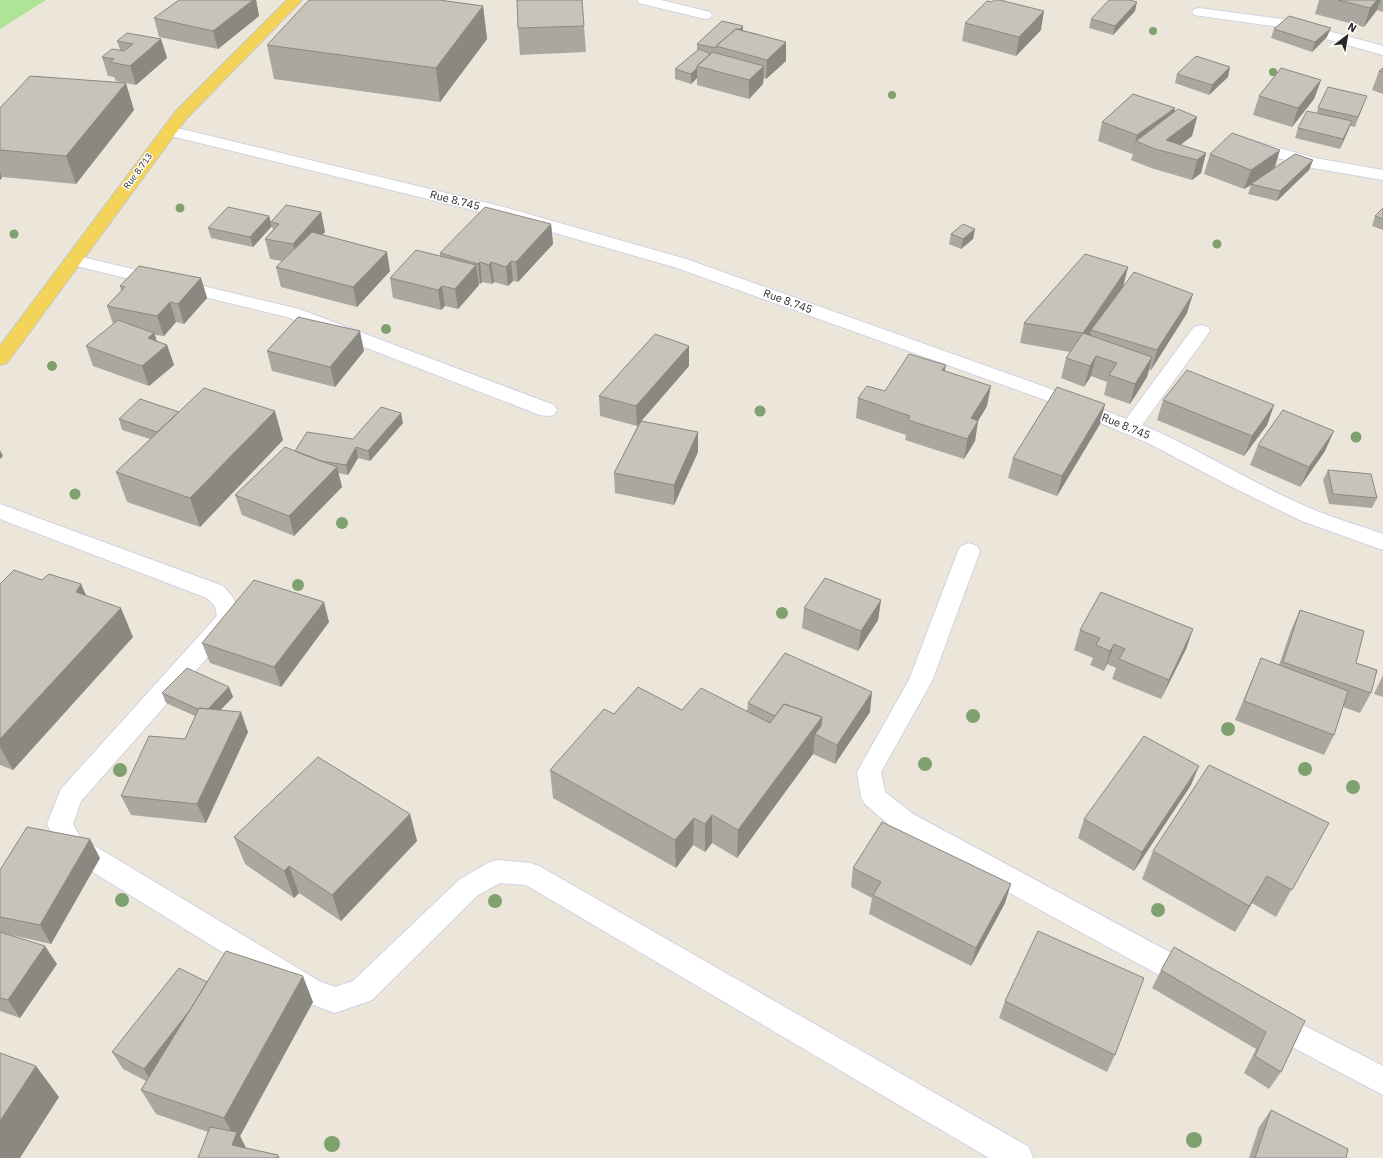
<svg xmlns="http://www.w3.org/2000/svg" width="1383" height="1158" viewBox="0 0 1383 1158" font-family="'IBM Plex Sans',sans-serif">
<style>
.green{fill:#ade495}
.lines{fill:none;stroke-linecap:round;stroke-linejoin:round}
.minor-casing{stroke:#d0d2e2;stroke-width:2}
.major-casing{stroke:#c7c7c7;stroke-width:2}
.minor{fill:#fff;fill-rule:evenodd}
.major{fill:#f3d458;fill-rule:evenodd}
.tree{fill:#7fa06f}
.wall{fill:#aba7a0}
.shaded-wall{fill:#8b8882}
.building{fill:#c7c2ba;stroke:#8b8882}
.labels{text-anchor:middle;stroke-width:3;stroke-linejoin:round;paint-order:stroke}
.far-street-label{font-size:9px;fill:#292929;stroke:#fff}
.street-label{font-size:11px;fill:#292929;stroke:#fff}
</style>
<rect width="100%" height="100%" fill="#ece5da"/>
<!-- green -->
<path class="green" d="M0 0H46L0 29Z"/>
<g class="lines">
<defs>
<path id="minor" d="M637 0H661L710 12 712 15 710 18 705 19 639 3Z
M1199 8 1288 20 1383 46V55L1287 28 1194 15 1192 12 1194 9Z
M169 126 500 206 686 259 1062 393 1126 419 1194 327 1201 325 1208 327 1210 331 1142 425C1202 450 1257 487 1317 511 1339 520 1361 526 1383 534V550L1302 521 1234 488 1148 443 1048 401 674 267 489 214 163 134 161 131 163 128Z
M1250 140 1315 158 1383 170V180L1313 168 1244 148 1242 145 1244 142Z
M74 255 299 309 554 405 557 410 554 415 547 416 540 415 287 317 68 264 65 260 68 256Z
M0 504 223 586C234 598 237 602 240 618L237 624 81 801 73 824 80 837 319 981 335 987 353 981 460 879 488 863 497 860 530 863 539 866 1029 1147 1033 1158H989L526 885 500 883 478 895 372 1000 335 1013 300 1000 62 853 47 824 61 789 217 616 215 606 207 598 0 519Z
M969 543 977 546 980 551 932 681 881 772 885 792 913 814 1201 969 1205 978 1201 987 1191 991 1181 987 895 830 865 804 861 797 857 772 909 680 958 551 961 546Z
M1272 1009 1383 1066V1095L1262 1031 1258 1022 1262 1013Z"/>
<path id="major" d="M287 0H302L187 118 7 363 0 365V346L175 112Z"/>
</defs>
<!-- minor casing -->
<use href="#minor" class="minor-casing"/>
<!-- major casing -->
<use href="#major" class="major-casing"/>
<!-- minor -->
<use href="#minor" class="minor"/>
<!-- major -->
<use href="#major" class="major"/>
</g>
<!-- trees -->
<g class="tree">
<circle cx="1153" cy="31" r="4"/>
<circle cx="1273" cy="72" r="4"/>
<circle cx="892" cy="95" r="4"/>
<circle cx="180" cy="208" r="4.5"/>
<circle cx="14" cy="234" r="4.5"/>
<circle cx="1217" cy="244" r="4.5"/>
<circle cx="386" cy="329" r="5"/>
<circle cx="52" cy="366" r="5"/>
<circle cx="760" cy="411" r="5.5"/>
<circle cx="1356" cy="437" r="5.5"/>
<circle cx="75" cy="494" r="5.5"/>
<circle cx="342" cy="523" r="6"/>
<circle cx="298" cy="585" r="6"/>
<circle cx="782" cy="613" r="6"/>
<circle cx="973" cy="716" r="7"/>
<circle cx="1228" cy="729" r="7"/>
<circle cx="925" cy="764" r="7"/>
<circle cx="1305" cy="769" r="7"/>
<circle cx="120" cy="770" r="7"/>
<circle cx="1353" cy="787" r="7"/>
<circle cx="122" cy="900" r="7"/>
<circle cx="495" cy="901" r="7"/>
<circle cx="1158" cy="910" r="7"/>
<circle cx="1194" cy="1140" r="8"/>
<circle cx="332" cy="1144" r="8"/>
</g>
<!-- wall -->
<path class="wall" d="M179 0H256L259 16 218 49 159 37 154 18Z
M1319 0H1383V12L1377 10 1364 27 1315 14Z
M483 6 487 39 440 102 274 79 267 45Z
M1135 11 1113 35 1089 28 1091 19Z
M965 23 1041 30 1016 56 962 41Z
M584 26 586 52 520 55 518 28Z
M743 26V30L786 42V61L766 79 764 78 763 84 749 99 697 85V78L691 84 675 79V69L697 51V44Z
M1274 29 1327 37 1312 52 1271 38Z
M161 39 167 58 136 85 116 81 114 77 108 76 102 57 120 50 117 41Z
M1383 68V94L1372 90 1379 71Z
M1177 74 1228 77 1209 95 1175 83Z
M1321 80 1314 99 1292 127 1253 115 1259 96Z
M1363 106 1355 127 1350 126 1340 149 1295 138 1298 128 1317 113 1318 108Z
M0 108 134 110 76 184 2 177 0 180Z
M1175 108 1174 113 1197 117 1192 136 1180 145 1206 153 1201 173 1192 180 1151 168 1131 160 1133 154H1132L1098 141 1102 122Z
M1210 154 1274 168 1313 160 1309 170 1277 201 1248 194 1251 185 1244 189 1204 174Z
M1383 208V230L1372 226 1375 216Z
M321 212 325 232 322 235 390 271 357 307 281 287 276 267 282 261 270 259 265 239 273 230 271 222Z
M551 224 553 244 518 282 513 281 508 286 494 282 492 284 482 282 480 284 479 283V285L458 309 445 306 441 310 393 298 390 278 440 256V253Z
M272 226 253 247 211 238 208 228Z
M975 229 973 239 961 249 949 244 951 234Z
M1128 267 1123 287 1187 313 1151 370H1149L1147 377 1130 404 1104 395 1107 382 1091 376 1084 387 1061 378 1066 358 1070 352 1020 343 1024 323Z
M201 278 207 298 184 324 176 322 164 336 155 335 157 341 167 345 174 365 149 386 93 366 86 346 113 324 107 306 121 291 120 286Z
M689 346V366L641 421 698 432V452L674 505 615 493 614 473 639 423 637 426 600 416 599 396Z
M267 351H364L335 387 272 371Z
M945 371 987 406 978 421 975 441 964 459 905 440 906 435 856 418 858 398 885 391Z
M1163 400 1274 405 1267 425 1244 456 1157 420Z
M1105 404 1100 424 1057 496 1008 478 1013 458Z
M179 412 283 440 200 527 127 502 116 472 150 439 122 430 119 419Z
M403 423 370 461 358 458 348 475 338 473 342 487 294 536 242 515 235 495 295 451 353 439Z
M1258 445 1325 451 1300 487 1250 465Z
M1328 470 1377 498 1372 508 1329 504 1323 480Z
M42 580 81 584 86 596 133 637 13 770 0 765V584Z
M881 600 878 620 858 651 802 628 804 608Z
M1300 610 1356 663 1371 693 1360 713 1343 707 1334 735 1324 755 1235 720 1261 658 1279 665 1291 630Z
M329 622 281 687 210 663 202 643Z
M1193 629 1186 649 1161 699 1112 679 1116 668 1107 664 1104 671 1090 665 1093 658 1074 650 1080 630Z
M1383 675V697L1374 694Z
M229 687 233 697 220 710 248 732 206 823 131 815 121 796 185 739 195 716 166 703 162 693Z
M748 703 870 712 835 764 813 754 737 858 712 843 705 852 693 845 676 868 553 798 550 770 614 714 682 710 747 711Z
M1191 785 1134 871 1078 838 1084 819Z
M410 814 417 841 341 921 299 893 294 898 245 864 234 837Z
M1329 823 1276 917 1252 903 1235 932 1142 879 1153 851Z
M100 858 51 944 7 934 57 964 20 1018 0 1011V870Z
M853 868 1005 903 971 966 869 914 872 898 851 887Z
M1161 970 1305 1021 1281 1072 1269 1089 1244 1073 1256 1049 1152 988Z
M207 982 313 1002 240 1136 246 1148 278 1155 280 1158H198L208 1132 156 1114 141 1090 146 1081 123 1069 112 1052Z
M1005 1001 1115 1055 1107 1072 999 1018Z
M1271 1110 1346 1158H1249L1259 1127Z"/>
<!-- shaded-wall -->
<path class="shaded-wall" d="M253 0H256L259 16 218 49 213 31Z
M1377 0H1381L1377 10 1364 27 1370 8Z
M1137 2 1135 11 1113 35 1115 26Z
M483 6 487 39 440 102 436 68Z
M1044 11 1041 30 1016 56 1019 37Z
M743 26V35L721 47Z
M1331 28 1327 37 1312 52 1315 42Z
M161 39 167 58 136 85 130 66Z
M786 42V61L766 79 767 60Z
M764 66 763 84 749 99V80Z
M1230 67 1228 77 1209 95 1212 85Z
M697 68V78L691 84V74Z
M1321 80 1314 99 1292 127 1298 108Z
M126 83 134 110 76 184 66 156Z
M1175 108 1170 127 1136 141 1132 154 1137 135Z
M1197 117 1192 136 1170 153 1166 140Z
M1352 121 1348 131 1340 149 1343 139Z
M1280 150 1274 170 1251 184V185L1244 189 1251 170Z
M1206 153 1201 173 1192 180 1197 160Z
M1313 160 1309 170 1277 201 1280 191Z
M0 172 2 178 0 180Z
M321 212 325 232 297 264 293 244Z
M269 216 272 226 253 247 250 237Z
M551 224 553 244 518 282 516 262Z
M975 229 973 239 961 249 963 239Z
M387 252 390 271 357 307 353 287Z
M511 261 513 281 508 286 506 267Z
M480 262 482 282 480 284 478 264Z
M491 262 494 282 492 284 489 265Z
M476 265 479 285 458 309 455 289Z
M1128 267 1123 287 1091 330 1090 335 1078 353 1083 333Z
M201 278 207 298 184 324 178 304Z
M442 286 445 306 441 310 438 290Z
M1193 294 1187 313 1151 370 1157 350Z
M170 302 176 322 164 336 157 316Z
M360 331 364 351 335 387 330 367Z
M154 333 160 351 167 345 174 365 149 386 142 366 148 338Z
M689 346V366L637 426 636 406Z
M1096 356 1091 376 1084 387 1090 366Z
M1152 357 1147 377 1130 404 1135 384Z
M946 365 942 385V370Z
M991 386 987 406 978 421 975 441 964 459 971 418Z
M1105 404 1100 424 1057 496 1062 476Z
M1274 405 1267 425 1244 456 1252 436Z
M275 411 283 440 200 527 190 498Z
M401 413 403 423 370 461 368 451Z
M1334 431 1325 451 1300 487 1309 467Z
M698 432V452L674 505V485Z
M356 447 358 458 348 475 346 465Z
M0 450 3 456 0 459Z
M337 467 342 487 294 536 289 516Z
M81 584 94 613 76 592Z
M881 600 878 620 858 651 861 631Z
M324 602 329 622 281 687 274 667Z
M121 608 133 637 13 770 0 747V739Z
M1193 629 1186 649 1161 699 1169 680Z
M1114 644 1107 664 1104 671 1110 651Z
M229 687 233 697 209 722 205 712Z
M872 692 870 712 835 764 837 745Z
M241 712 248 732 206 823 197 804Z
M822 717 820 737 815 734 813 754 737 858 738 830Z
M1199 766 1191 785 1134 871 1142 852Z
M410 814 417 841 341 921 332 895Z
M712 815V843L705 852V824Z
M694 818 693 845 676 868 675 840Z
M90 839 100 858 51 944 40 925Z
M289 866 299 893 294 898 284 871Z
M1267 876 1252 903 1235 932 1249 906Z
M1011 884 1005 903 971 966 976 948Z
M45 946 57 964 20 1018 8 1000Z
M303 976 313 1002 240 1136 246 1148 232 1145 235 1138 224 1118Z
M210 984 154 1086 144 1069Z
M36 1066 59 1097 20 1158H0V1121Z"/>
<!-- building -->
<path class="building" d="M179 0H253L213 31 154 18Z
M309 0H439L483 6 436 68 267 45Z
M517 0H582L584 26 518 28Z
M994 0H1000L1044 11 1019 37 965 23 987 1 992 2Z
M1109 0H1130L1137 2 1115 26 1091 19Z
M1338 0H1377L1370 8Z
M1289 16 1331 28 1315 42 1274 29Z
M722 21 743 26 740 29H736L716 46V48L697 44Z
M736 29 786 42 767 60 716 46Z
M127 33 161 39 130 66 110 62 114 59 102 57 112 49 124 51 133 44 117 41Z
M699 49 711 54 697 66V68L691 74 675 69Z
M712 52 764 66 749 80 697 66Z
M1196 56 1230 67 1212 85 1177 74Z
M1281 68 1321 80 1298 108 1259 96Z
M1383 68V72L1379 71Z
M30 76 126 83 66 156 0 150V108Z
M1328 87 1367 96 1358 117 1318 108Z
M1133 94 1175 108 1137 135 1102 122Z
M1178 109 1197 117 1166 140 1206 153 1197 160 1155 149 1136 141Z
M1307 111 1352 121 1343 139 1298 128Z
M1232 133 1280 150 1251 170 1210 154Z
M1295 154 1313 160 1280 191 1251 184Z
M286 205 321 212 293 244 265 239 279 224 271 222Z
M228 207 269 216 250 237 208 228Z
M485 207 551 224 516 262 511 261 506 267 491 262 489 265 480 262 478 264 440 253Z
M1383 208V219L1375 216Z
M963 224 975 229 963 239 951 234Z
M312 232 387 252 353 287 276 267Z
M416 250 476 265 455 289 442 286 438 290 390 278Z
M1085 254 1128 267 1083 333 1024 323Z
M139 266 201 278 178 304 170 302 157 316 107 306 125 287 120 286Z
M1134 272 1193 294 1157 350 1091 330Z
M298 317 360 331 330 367 267 351Z
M118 320 154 333 148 338 167 345 142 366 86 346Z
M1083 333 1152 357 1135 384 1109 375 1117 363 1096 356 1090 366 1066 358Z
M655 334 689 346 636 406 599 396Z
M909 354 946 365 942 370 991 386 971 418 978 421 967 439 908 420 910 416 858 398 867 386 885 391Z
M1187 370 1274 405 1252 436 1163 400Z
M1057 387 1105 404 1062 476 1013 458Z
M204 388 275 411 190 498 116 472Z
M140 399 179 412 157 432 119 419Z
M381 407 401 413 368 451 356 447 346 465 320 461 295 451 307 432 353 439Z
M1283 410 1334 431 1309 467 1258 445Z
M641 421 698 432 674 485 614 473Z
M285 447 337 467 289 516 235 495Z
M1328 470 1371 474 1377 498 1333 494Z
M14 570 42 580 49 574 81 584 76 592 121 608 0 739V584Z
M825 578 881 600 861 631 804 608Z
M254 580 324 602 274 667 202 643Z
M1101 592 1193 629 1169 680 1119 659 1125 649 1114 644 1110 651 1096 645 1100 638 1080 630Z
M1300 610 1364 631 1356 663 1377 670 1371 693 1283 662Z
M785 653 872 692 837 745 815 734 821 726 822 717 784 704 775 716 748 703Z
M1261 658 1348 691 1334 735 1244 701Z
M187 668 229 687 208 709 199 708 198 709 162 693Z
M638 687 682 710 701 688 770 723 784 704 822 717 738 830 712 815 705 824 694 818 675 840 550 770 604 709 614 714Z
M199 708 241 712 197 804 121 796 149 736 185 739Z
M1144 736 1199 766 1142 852 1084 819Z
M318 757 410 814 332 895 289 866 284 871 234 837Z
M1209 765 1329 823 1292 890 1267 876 1249 906 1153 851Z
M882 822 1011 884 976 948 873 895 881 882 853 868Z
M27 827 90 839 40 925 0 917V870Z
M1038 931 1144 978 1115 1055 1005 1001Z
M0 932 45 946 8 1000 0 998Z
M1174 947 1305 1021 1281 1072 1255 1056 1266 1032 1161 970Z
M226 951 303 976 224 1118 141 1090Z
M179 968 207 982 190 1010 144 1069 112 1052Z
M0 1053 36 1066 0 1121Z
M1271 1110 1348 1149 1346 1158H1255Z
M210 1127 237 1132 232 1145 278 1155 277 1158H198Z"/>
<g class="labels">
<!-- far-street labels -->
<g class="far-street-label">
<text transform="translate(138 171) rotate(-54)" y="3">Rue 8.713</text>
</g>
<!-- street labels -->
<g class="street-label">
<text transform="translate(455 200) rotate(14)" y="4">Rue 8.745</text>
<text transform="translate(788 301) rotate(20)" y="4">Rue 8.745</text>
<text transform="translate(1126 426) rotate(22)" y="4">Rue 8.745</text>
</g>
</g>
<!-- north arrow -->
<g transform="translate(1347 36) rotate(31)" stroke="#ffffff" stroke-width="3" paint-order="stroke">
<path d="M0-3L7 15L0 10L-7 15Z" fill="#292929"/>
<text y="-6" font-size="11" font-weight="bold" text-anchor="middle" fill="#292929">N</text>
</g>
</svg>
